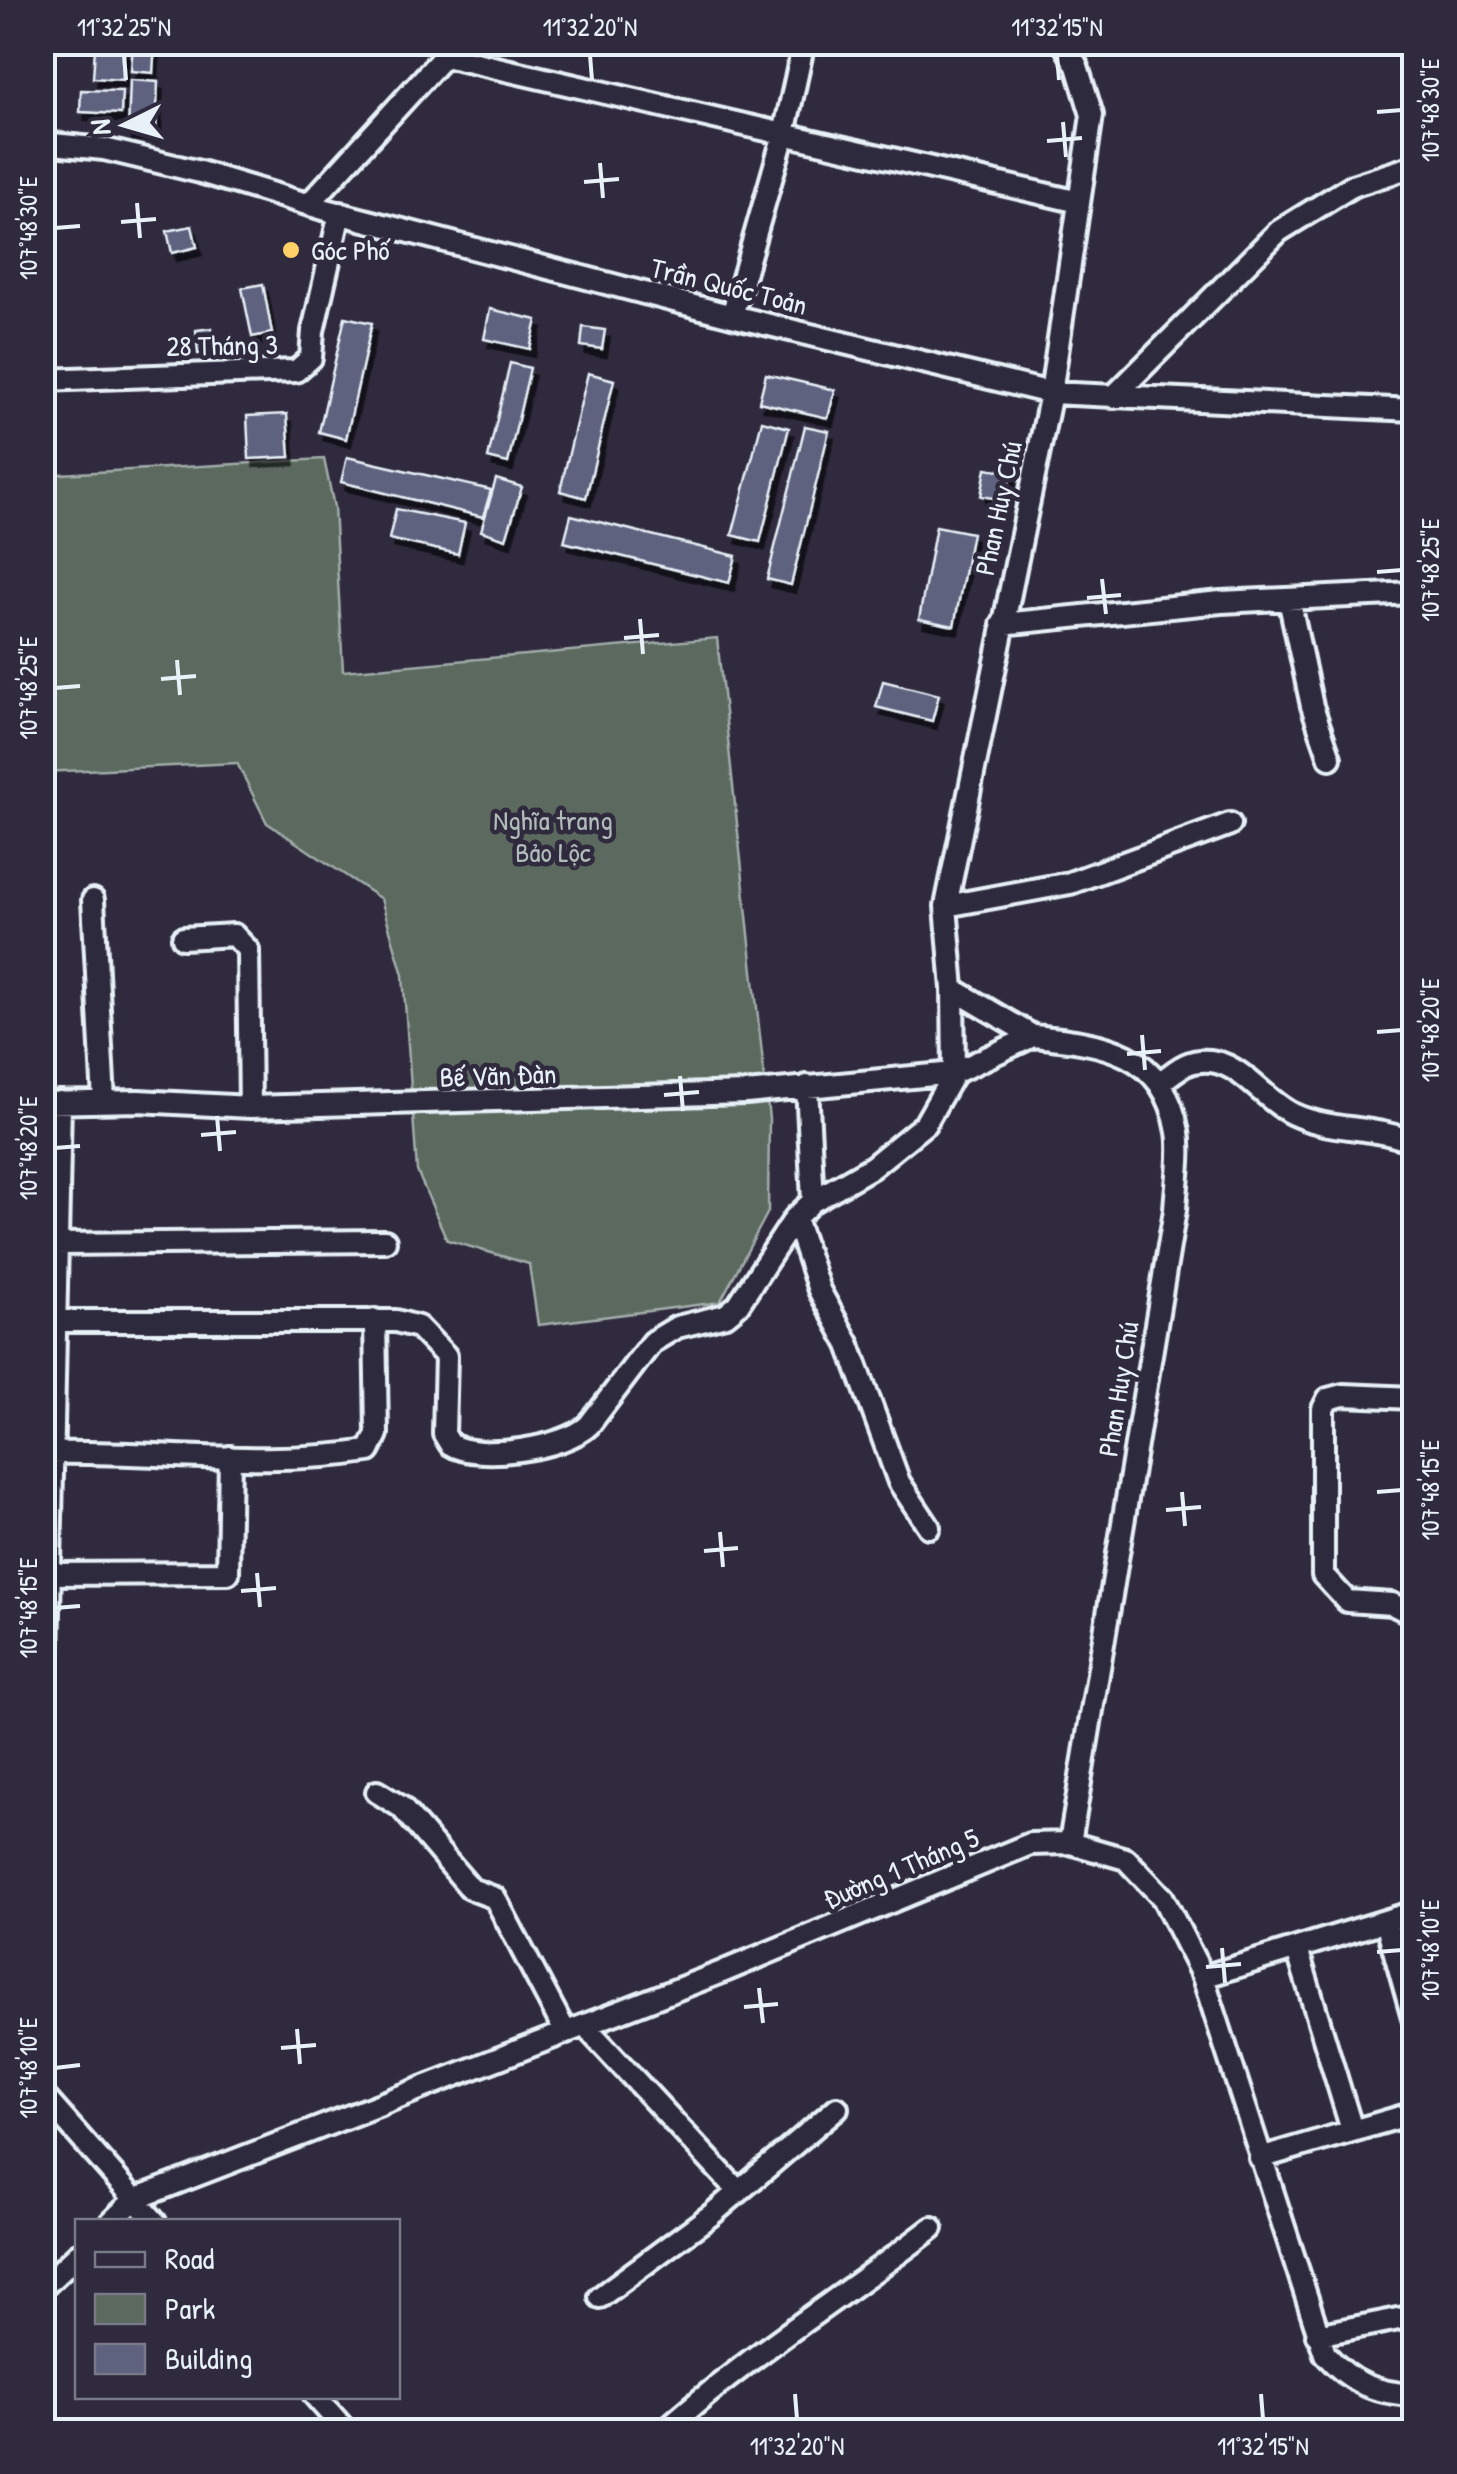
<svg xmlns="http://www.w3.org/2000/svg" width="1457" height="2474" viewBox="0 0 1457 2474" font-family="'Patrick Hand',sans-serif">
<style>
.green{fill:#5b695e;stroke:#a2adab;stroke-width:2.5}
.building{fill:#5f627f;stroke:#e8f1f8;stroke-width:2.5;filter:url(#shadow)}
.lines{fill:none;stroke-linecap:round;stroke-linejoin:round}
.street-casing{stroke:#e8f1f8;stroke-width:28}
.street{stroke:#2f2a3d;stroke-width:20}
.ticks{fill:none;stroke:#e8f1f8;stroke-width:4}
.poi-dot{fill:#ffd166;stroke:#2f2a3d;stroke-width:4}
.labels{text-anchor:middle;stroke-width:9;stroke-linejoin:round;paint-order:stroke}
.poi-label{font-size:28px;fill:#e8f1f8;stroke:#2f2a3d;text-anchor:start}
.street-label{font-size:28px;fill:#e8f1f8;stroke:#2f2a3d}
.park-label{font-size:28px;fill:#b0bbba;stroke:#2f2a3d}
.neatline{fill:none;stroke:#e8f1f8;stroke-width:4}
.ticks-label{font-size:25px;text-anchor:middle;fill:#e8f1f8}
</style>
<defs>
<filter id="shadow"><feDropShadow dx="4.5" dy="8" stdDeviation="0" flood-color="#0009"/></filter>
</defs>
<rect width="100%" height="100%" fill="#2f2a3d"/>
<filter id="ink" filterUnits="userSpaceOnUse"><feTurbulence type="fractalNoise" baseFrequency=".01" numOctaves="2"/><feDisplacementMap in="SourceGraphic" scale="20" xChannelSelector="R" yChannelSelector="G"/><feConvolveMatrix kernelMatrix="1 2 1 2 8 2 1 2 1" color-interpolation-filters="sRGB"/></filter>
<g filter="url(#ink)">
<!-- green -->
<path class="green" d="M324 459 334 507 343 671 717 638 769 1119 768 1212 720 1302 538 1325 529 1264 447 1240 417 1171 403 975 381 899 267 823 237 763 43 772V475Z"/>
<!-- building -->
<path class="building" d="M133 42H155L153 73 131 71Z
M95 48 124 49 123 80 93 78Z
M130 80 158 82 156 133 128 132Z
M81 90 122 91 121 114 80 112Z
M192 226 197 247 172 253 167 231Z
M263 284 272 333 252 337 242 288Z
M490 309 537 320 530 349 484 339Z
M345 317 372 323 346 439 319 432Z
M583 327 605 330 602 349 581 346Z
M212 328 214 353 198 354 196 330Z
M510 363 530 368 508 463 488 458Z
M588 373 614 380 586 498 560 491Z
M766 374 835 390 828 418 759 402Z
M287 414 290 457 249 459 247 416Z
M762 421 789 428 760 542 732 535Z
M805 426 829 431 791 585 767 579Z
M347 457 491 490 483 517 341 482Z
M986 468 1011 472 1006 500 981 496Z
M496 479 522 487 506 539 481 531Z
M396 509 465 523 458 554 389 539Z
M571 515 736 556 729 583 564 542Z
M936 526 972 533 954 626 919 619Z
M883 681 939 695 932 721 876 707Z"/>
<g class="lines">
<defs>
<path id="street" d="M445 56 1079 202
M42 143 104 149 200 172 330 211 732 316 1051 393 1414 410
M309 204 457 42
M732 316 784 134 804 42
M42 380 296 371 311 358 313 331 340 213
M1113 397 1279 231 1352 186 1414 166
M1289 599 1312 706 1330 758
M1002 624 1221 602 1414 593
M93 900 104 1101
M946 906 1070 883 1230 824
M183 938 234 935 248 950 250 1107
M953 989 946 906 1051 393 1092 115 1077 66 1063 42
M1033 1036C1104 1043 1164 1051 1178 1132 1182 1156 1176 1186 1175 1210L1070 1843
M1160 1083C1178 1068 1191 1057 1216 1062 1244 1068 1267 1102 1293 1114 1331 1132 1376 1125 1414 1143
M807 1086 813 1201
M42 1103 138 1101 250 1107 746 1093 954 1073 1033 1036 953 989 954 1073 925 1124 872 1167 813 1201 795 1218 738 1305 726 1315 677 1327 652 1342 589 1425C566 1448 477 1462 450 1444L444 1434 446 1356 418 1327 396 1321H55
M795 1218 819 1290 849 1345 899 1482 929 1527
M57 1244 385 1241
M1414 1398 1343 1395 1328 1399 1323 1409V1575L1347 1601 1392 1604 1414 1615
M52 1453C157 1451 265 1467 369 1451L377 1434 375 1320
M50 1574 228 1573 230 1457
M48 1657 60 1102
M377 1792 401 1807 471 1889 495 1898 566 2033
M1386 1921 1414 2021
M1297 1949 1352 2130
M1203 1977 1414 1912
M585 2026 739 2192
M42 2094 155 2222
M1260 2158 1414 2113
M111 2222 135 2199 722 1972 1030 1844 1070 1843 1126 1859 1163 1898 1203 1977 1325 2354C1352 2384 1375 2393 1414 2395
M42 2288 78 2254
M600 2297 711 2215 837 2108
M1317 2335 1414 2316
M315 2396 347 2432
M663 2432C747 2356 843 2297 932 2228"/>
</defs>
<!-- street casing -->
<use href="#street" class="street-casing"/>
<!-- street -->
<use href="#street" class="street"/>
</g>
</g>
<!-- ticks -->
<path class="ticks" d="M124 55 126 80M590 55 592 80M1057 55 1059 80M1377 112 1402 110M1063 122 1066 157M1047 141 1082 138M600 163 603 198M584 182 619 179M137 203 140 238M121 222 156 219M55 228 80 226M1377 572 1402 570M1102 579 1106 614M1087 598 1121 595M640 619 643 654M624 638 659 635M177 660 180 695M161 679 196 676M55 688 80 686M1377 1032 1402 1030M1142 1035 1145 1070M1127 1054 1161 1051M680 1076 683 1111M664 1095 699 1092M217 1116 220 1151M201 1135 236 1132M55 1148 80 1146M1182 1492 1185 1526M1377 1492 1402 1490M1166 1510 1201 1507M720 1532 723 1567M704 1551 738 1548M257 1573 260 1607M241 1591 276 1588M55 1608 80 1606M1222 1948 1225 1983M1377 1952 1402 1950M1206 1967 1241 1964M759 1988 763 2023M744 2007 778 2004M297 2029 300 2064M281 2048 316 2045M55 2068 80 2065M795 2394 797 2419M1261 2394 1263 2419"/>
<!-- markers -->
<circle class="poi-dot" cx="291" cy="250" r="10"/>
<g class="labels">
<!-- poi labels -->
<g class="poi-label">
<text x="311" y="260">Góc Phố</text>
</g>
<!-- street labels -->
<g class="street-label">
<text transform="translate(729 286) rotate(14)" y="10">Trần Quốc Toản</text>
<text transform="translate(222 345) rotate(-1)" y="10">28 Tháng 3</text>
<text transform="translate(998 508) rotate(-78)" y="10">Phan Huy Chú</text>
<text transform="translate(498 1075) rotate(-2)" y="10">Bế Văn Đàn</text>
<text transform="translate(1118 1389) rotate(-81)" y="10">Phan Huy Chú</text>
<text transform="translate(901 1868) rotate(-23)" y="10">Đường 1 Tháng 5</text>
</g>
<!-- park labels -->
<g class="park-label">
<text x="553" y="830">Nghĩa trang<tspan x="553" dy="32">Bảo Lộc</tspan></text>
</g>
</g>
<!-- margin -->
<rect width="1457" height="2474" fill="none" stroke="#2f2a3d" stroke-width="110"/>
<!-- legend -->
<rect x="75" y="2219" width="325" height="180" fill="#2f2a3d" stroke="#797a88" stroke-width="2.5"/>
<rect x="95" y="2252" width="50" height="15" fill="#2f2a3d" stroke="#797a88" stroke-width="2.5"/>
<text x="165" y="2269" font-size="30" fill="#e8f1f8">Road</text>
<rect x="95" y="2294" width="50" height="30" fill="#5b695e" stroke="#797a88" stroke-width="2.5"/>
<text x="165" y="2319" font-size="30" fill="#e8f1f8">Park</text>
<rect x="95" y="2344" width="50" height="30" fill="#5f627f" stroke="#797a88" stroke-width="2.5"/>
<text x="165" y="2369" font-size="30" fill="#e8f1f8">Building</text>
<!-- north arrow -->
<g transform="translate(125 125) rotate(265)" stroke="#2f2a3d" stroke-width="8" paint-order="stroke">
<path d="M0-8L18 38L0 25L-18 38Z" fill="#e8f1f8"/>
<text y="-15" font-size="28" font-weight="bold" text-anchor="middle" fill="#e8f1f8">N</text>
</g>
<rect x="55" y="55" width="1347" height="2364" class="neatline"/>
<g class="ticks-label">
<text x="124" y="36">11°32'25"N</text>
<text x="590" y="36">11°32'20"N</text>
<text x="1057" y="36">11°32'15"N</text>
<text transform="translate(1430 110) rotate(-90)" y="9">107°48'30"E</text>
<text transform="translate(28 228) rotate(-90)" y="9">107°48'30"E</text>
<text transform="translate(1430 570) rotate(-90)" y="9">107°48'25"E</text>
<text transform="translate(28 688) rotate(-90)" y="9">107°48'25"E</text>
<text transform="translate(1430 1030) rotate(-90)" y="9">107°48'20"E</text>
<text transform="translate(28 1148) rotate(-90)" y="9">107°48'20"E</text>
<text transform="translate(1430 1490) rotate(-90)" y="9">107°48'15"E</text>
<text transform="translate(28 1608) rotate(-90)" y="9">107°48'15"E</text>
<text transform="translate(1430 1950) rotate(-90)" y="9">107°48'10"E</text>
<text transform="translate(28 2068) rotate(-90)" y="9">107°48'10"E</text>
<text x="797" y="2455">11°32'20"N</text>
<text x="1263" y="2455">11°32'15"N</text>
</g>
</svg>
